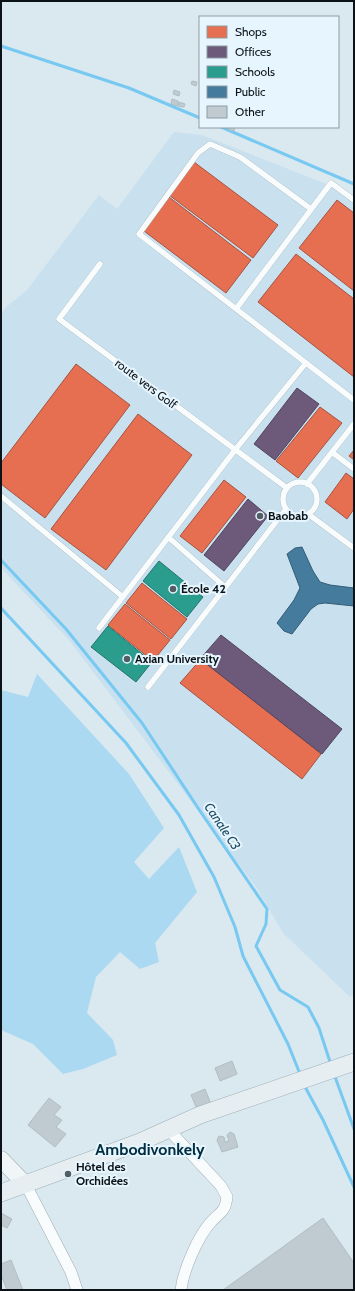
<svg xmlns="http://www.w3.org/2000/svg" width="355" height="1291" viewBox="0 0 355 1291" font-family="Cabin,sans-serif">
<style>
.built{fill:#c9e1ef}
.green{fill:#abd9f1}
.shops{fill:#e76f51;stroke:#a55340}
.offices{fill:#6d597a;stroke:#50445d}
.schools{fill:#2a9d8f;stroke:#21746b}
.public{fill:#457b9d;stroke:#345c75}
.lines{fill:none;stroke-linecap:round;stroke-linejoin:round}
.stream{stroke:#77c9f1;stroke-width:3}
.building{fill:#c0cad1;stroke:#b2bdc3}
.service-casing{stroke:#a1acb2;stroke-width:6}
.minor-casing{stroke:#a1acb2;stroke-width:12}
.secondary-casing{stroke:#a1acb2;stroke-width:17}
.primary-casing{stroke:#9eafb8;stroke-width:18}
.service{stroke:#f9fcfd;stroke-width:5.5}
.minor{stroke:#f9fcfd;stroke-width:11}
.secondary{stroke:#f0f5f8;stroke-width:16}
.primary{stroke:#e6eef2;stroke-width:17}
.poi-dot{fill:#535e64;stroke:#e7f6fe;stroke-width:1.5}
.labels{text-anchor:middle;stroke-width:4;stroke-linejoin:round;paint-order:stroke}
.street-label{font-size:12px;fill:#0b1318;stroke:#e7f6fe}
.poi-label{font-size:12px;font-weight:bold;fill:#0b1318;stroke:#e7f6fe;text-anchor:start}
.water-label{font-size:13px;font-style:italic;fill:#1b495f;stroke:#e7f6fe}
.district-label{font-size:16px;font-weight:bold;fill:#002d41;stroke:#e7f6fe}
</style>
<rect width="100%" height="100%" fill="#dae8f0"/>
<!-- built -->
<path class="built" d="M174 132 202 135 354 195V995L350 997 283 933 256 887 69 640 1 568V314L6 307 27 290 99 195 117 209Z"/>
<!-- green -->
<path class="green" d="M37 674 129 774 164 828 134 862 149 879 179 847 197 892 155 943 159 962 140 969 120 952 96 977 87 1013 113 1040 117 1055 83 1069 63 1074 33 1044 1 1030V690L28 697Z"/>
<!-- shops -->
<path class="shops" d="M194 162 278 225 253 258 169 195Z
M169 197 251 260 226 293 144 231Z
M337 200 354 213V291L299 248Z
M296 254 354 299V377L258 302Z
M76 364 130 405 45 518 1 484V463Z
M320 407 342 423 298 478 276 461Z
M138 414 192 455 106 570 51 529Z
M354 450V460L349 456Z
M346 473 354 479V509L347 519 325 502Z
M224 480 246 497 202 553 180 536Z
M142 583 187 619 171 639 126 603Z
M125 604 170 640 153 661 108 625Z
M201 659 321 754 302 779 180 683Z"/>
<!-- offices -->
<path class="offices" d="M297 388 319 404 275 460 254 444Z
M248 499 268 516 224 571 204 555Z
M221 635 342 729 322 754 200 659Z"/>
<!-- schools -->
<path class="schools" d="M159 561 203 597 187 617 143 581Z
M108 626 152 662 136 682 91 647Z"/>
<!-- public -->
<path class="public" d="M302 547 313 571 320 582 330 585 354 588V606L325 603 318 604 311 609 292 634 284 631 277 623 294 600 300 588 287 554 295 548Z"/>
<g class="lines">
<!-- stream -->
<path class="stream" d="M1 46 129 88 200 118
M221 127 354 184
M1 560 66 629 142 723 200 811 267 909 266 924 256 946 280 990 308 1007 319 1028 331 1065
M1 608 126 743 179 815 214 877 235 927 243 956 288 1044 300 1074
M334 1074 354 1129
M304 1085 323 1120 354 1187"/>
</g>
<!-- building -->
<path class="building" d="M192 81 197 82 196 86 191 84Z
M174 90 180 92 179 96 173 94Z
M172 99 178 101 177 106 171 104Z
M179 102 185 104 184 107 178 106Z
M230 127H235L234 131 229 130Z
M232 1061 237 1074 220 1081 215 1068Z
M205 1089 211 1104 197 1109 191 1095Z
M49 1098 61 1107 54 1115 62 1120 56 1127 66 1134 55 1147 28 1125Z
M230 1132 234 1134 238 1147 222 1152 217 1140 219 1136 224 1137 225 1142 229 1141 227 1135Z
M1 1213 12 1219 7 1228 1 1225Z
M323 1218 354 1263V1290H223Z
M11 1260 23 1290H7L1 1275V1264Z"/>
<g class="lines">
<defs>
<path id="service" d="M311 209 240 157 210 144 198 153 139 234 354 400
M100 264 59 319 287 488
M236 309 331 183 354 200
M333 453 354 469
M283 499a17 17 0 1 1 34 0a17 17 0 1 1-34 0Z
M307 484 354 424
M1 496 123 597
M308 514 354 548
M168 537 225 587
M99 628 235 450 306 363
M148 687 286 509"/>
<path id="minor" d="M168 1129 221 1186 227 1197C225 1213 220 1212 211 1222 198 1236 183 1271 181 1290
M26 1185 71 1272 77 1290"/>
<path id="secondary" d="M1 1159 26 1185"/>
<path id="primary" d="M1 1193 140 1142 200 1115 354 1062"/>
</defs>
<!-- service casing -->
<use href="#service" class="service-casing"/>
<!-- minor casing -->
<use href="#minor" class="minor-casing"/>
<!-- secondary casing -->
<use href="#secondary" class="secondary-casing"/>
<!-- primary casing -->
<use href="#primary" class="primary-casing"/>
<!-- service -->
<use href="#service" class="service"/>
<!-- minor -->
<use href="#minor" class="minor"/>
<!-- secondary -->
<use href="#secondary" class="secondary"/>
<!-- primary -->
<use href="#primary" class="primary"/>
</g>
<!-- markers -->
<g class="poi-dot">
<circle cx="260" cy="516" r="4"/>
<circle cx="173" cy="589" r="4"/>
<circle cx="127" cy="659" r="4"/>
<circle cx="68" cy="1174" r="4"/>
</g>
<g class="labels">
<!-- street labels -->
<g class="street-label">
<text transform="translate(146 384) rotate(37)" y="4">route vers Golf</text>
</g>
<!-- poi labels -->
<g class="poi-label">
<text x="268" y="520">Baobab</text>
<text x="181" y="593">École 42</text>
<text x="135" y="663">Axian University</text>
<text x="76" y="1171">Hôtel des<tspan x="76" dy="14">Orchidées</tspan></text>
</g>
<!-- water labels -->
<g class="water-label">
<text transform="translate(223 826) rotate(56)" y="5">Canale C3</text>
</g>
<!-- district labels -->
<g class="district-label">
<text x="150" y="1155">Ambodivonkely</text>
</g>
</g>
<!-- border -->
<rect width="355" height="1291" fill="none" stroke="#0b1318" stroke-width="4"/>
<!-- legend -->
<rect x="199" y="16" width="140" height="112" fill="#e7f6fe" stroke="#8f9ba2"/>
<rect x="207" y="26" width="20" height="12" fill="#e76f51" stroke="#8f9ba2"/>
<text x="235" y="36" font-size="12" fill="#0b1318">Shops</text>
<rect x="207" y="46" width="20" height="12" fill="#6d597a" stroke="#8f9ba2"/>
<text x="235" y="56" font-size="12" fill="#0b1318">Offices</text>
<rect x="207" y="66" width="20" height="12" fill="#2a9d8f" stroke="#8f9ba2"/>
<text x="235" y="76" font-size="12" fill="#0b1318">Schools</text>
<rect x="207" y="86" width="20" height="12" fill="#457b9d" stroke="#8f9ba2"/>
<text x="235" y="96" font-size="12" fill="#0b1318">Public</text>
<rect x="207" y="106" width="20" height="12" fill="#c0cad1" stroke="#8f9ba2"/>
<text x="235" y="116" font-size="12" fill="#0b1318">Other</text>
</svg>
